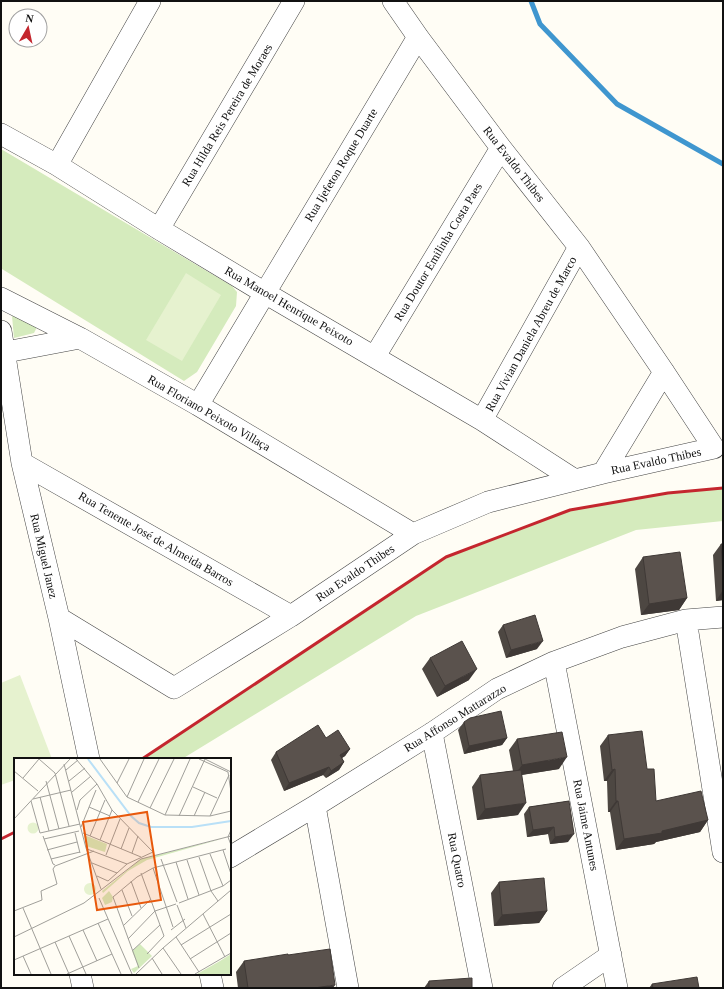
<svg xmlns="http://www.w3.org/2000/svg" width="724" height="989" viewBox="0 0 724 989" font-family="'Times New Roman',serif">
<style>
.green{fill:#d5ebbd}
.pitch{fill:#e6f2cf}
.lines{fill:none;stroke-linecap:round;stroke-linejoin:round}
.stream{stroke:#3f96cf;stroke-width:5}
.minor-casing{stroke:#444;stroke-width:22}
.minor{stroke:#fff;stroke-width:21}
.rail{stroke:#c4262e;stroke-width:3}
.wall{fill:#4d4742}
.shaded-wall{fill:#3f3936}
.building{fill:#5a524d;stroke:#3f3936}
.labels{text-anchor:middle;stroke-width:4;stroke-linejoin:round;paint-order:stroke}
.street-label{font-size:12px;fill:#111;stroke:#fff}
.inset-river{fill:none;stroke:#b9e0f7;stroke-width:2}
.inset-road{fill:none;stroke:#a09f9a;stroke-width:1}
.view{fill:#e8590c;fill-opacity:0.15;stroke:#e8590c;stroke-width:2}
.inset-edge{fill:none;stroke:#111;stroke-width:2}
</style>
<rect width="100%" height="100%" fill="#fffdf5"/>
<!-- green -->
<path class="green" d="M1 149 232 286 237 292 236 306 197 372 184 381 2 269Z
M12 316 26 319 38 325 34 333 14 338Z
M723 488V521L636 530 416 616 182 759H142L446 557 570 510 668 493Z"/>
<!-- pitch -->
<path class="pitch" d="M186 273 221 295 182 361 146 340Z
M20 675 52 759H15V780L1 785V683Z"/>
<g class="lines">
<!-- stream -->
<path class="stream" d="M531 1 540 24 617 104 723 164"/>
<defs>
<path id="minor" d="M1 134 57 165 159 229 265 293 482 420 575 480
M57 165 150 1
M159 229 294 1
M1 298 80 338 198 405 413 534
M1 331 22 463 59 618 89 759
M1 353 80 338
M375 356 501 148
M198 405 418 37
M482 420 579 247
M22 463 291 616
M603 473 664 372
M59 618 174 688 291 616 413 534 488 502 603 473 714 448 664 372 579 247 501 148 418 37 393 1
M686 620 723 852
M554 662 617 988
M432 733 482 988
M315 806 348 988
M230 857 315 806 432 733 497 689 554 662 622 637 686 620 723 617
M80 974 83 988
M210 974 213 988
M563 988 611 955"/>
</defs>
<!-- minor casing -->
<use href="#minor" class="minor-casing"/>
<!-- minor -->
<use href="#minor" class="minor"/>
<!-- rail -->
<path class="rail" d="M142 759 446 557 570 510 668 493 723 488
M1 839 15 832"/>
</g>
<!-- wall -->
<path class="wall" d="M721 544H723V600L716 601 713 555Z
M643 557 687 598 679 610 641 615 635 569Z
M503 625 537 649 506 658 498 632Z
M430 658 469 680 437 697 422 669Z
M464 722 507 738 502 745 464 754 458 730Z
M608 735 647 769 656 801 708 820 700 832 656 842 654 844 616 850 610 812H608L607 781H604L600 746Z
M326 738 350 749 345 756 342 758 344 762 339 770 326 778 323 775 284 791 271 760 276 752Z
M517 739 559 769 522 775 518 815 477 820 472 787 480 775 513 771 509 750Z
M569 801 568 842 550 844 548 834 527 837 524 814 529 807Z
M499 882 547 911 539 923 494 926 491 893Z
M244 961 333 988H238L236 972Z
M429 981 472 988H424Z
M652 984 699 988H649Z"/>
<!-- shaded-wall -->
<path class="shaded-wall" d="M723 590V600L716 601Z
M687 598 679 610 641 615 649 604Z
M543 641 537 649 506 658 511 650Z
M477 669 469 680 437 697 445 686Z
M507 738 502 745 464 754 469 746Z
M350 749 345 756 334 763 340 755Z
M567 757 559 769 514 776 522 765Z
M344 762 339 770 326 778 331 771Z
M329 767 323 775 284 791 289 783Z
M615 769 607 781H604L612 770Z
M616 801H618L610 812H608Z
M526 803 518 815 477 820 485 809Z
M708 820 700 832 656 842 654 844 616 850 624 839Z
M554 827 548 834 527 837 533 830Z
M574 834 568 842 550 844 555 837Z
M547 911 539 923 494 926 502 915Z
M335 985 333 988H314Z"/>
<!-- building -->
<path class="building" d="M721 544H723V575Z
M680 552 687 598 649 604 643 557Z
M535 615 543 641 511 650 503 625Z
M462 641 477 669 445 686 430 658Z
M501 711 507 738 469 746 464 722 470 718Z
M318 725 326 738 338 730 350 749 340 755 344 762 331 771 329 767 289 783 276 752Z
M642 731 647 769H654L656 801 701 791 708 820 662 831V833L624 839 618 801H616L615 769 612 770 608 735Z
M562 732 567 757 522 765 517 739Z
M521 770 526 803 485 809 480 775Z
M569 801 574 834 555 837 554 827 533 830 529 807Z
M544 878 547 911 502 915 499 882Z
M330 949 335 985 314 988H248L244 961 288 954V955Z
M697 977 699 988H653L652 984Z
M472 978V988H429V981Z"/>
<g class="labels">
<!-- street labels -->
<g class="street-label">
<text transform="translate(227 115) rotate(-59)" y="4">Rua Hilda Reis Pereira de Moraes</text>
<text transform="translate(514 164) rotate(52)" y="4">Rua Evaldo Thibes</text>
<text transform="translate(341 165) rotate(-59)" y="4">Rua Ijefeton Roque Duarte</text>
<text transform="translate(438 252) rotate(-59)" y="4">Rua Doutor Emilinha Costa Paes</text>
<text transform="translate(289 306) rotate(30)" y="4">Rua Manoel Henrique Peixoto</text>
<text transform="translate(531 334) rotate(-61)" y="4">Rua Vivian Daniela Abreu de Marco</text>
<text transform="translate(209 413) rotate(30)" y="4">Rua Floriano Peixoto Villaça</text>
<text transform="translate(656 461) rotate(-12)" y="4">Rua Evaldo Thibes</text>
<text transform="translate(156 539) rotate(30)" y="4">Rua Tenente José de Almeida Barros</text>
<text transform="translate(44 556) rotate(77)" y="4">Rua Miguel Janez</text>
<text transform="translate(355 573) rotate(-34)" y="4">Rua Evaldo Thibes</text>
<text transform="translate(455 718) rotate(-32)" y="4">Rua Affonso Mattarazzo</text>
<text transform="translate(586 825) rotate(79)" y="4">Rua Jaime Antunes</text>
<text transform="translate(457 860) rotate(79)" y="4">Rua Quatro</text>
</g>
</g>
<!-- overview -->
<g transform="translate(14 758)">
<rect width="217" height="217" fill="#fffdf5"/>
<path d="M70 77 93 86 91 94 72 88ZM211 80 133 102 114 113 89 135 88 133 127 101ZM95 133 99 139 98 144 91 147 88 140ZM126 186 138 198 120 215 117 211 124 208 118 193ZM217 196V216H183L206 203Z" fill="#d5ebbd"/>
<path d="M13.5 70a5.5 5.5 0 1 1 11 0a5.5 5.5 0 1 1-11 0ZM70 131a6 6 0 1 1 12 0a6 6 0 1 1-12 0Z" fill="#e6f2cf"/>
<path class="inset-river" d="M74 1 117 58 125 65 137 69H178L217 63"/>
<path class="inset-road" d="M25 1 41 15 55 68M62 1 83 26 98 52 139 94 113 106 94 123 83 118M86 1 113 39 151 57 196 58 217 53M185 1 214 14 217 34M191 1 217 14M50 6 72 90 87 131M52 12 64 2M0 13 24 33M9 20 25 1M32 23 45 71M55 23 71 10M103 25 115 1M179 29 203 40M58 34 77 18M26 39 35 73M113 39 130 1M19 41 57 32M17 43 26 75 66 66M124 44 145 1M75 49 96 58M136 50 160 1M63 52 66 42 83 26M151 57 176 1M165 58 191 1M180 58 191 34M196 58 215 17M0 61 56 1M67 69 82 32M217 72 214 79 217 87M61 75 66 95M69 75 127 99M29 78 39 106 41 107M76 78 91 42M30 81 65 73M86 82 98 52M73 91 113 106M107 91 115 70M33 92 63 84M209 92 217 116M118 95 124 78M196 96 209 128M92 97 106 61M185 99 197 133 204 143M37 101 66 94M147 101 163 144M173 102 185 137M162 104 174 141M78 105 103 115M139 110 159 169M127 115 150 178 133 196M117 123 127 150M108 132 118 158M85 140 118 216M165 145 209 128 217 122M163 147 172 170M9 150 37 216M0 153 28 142 27 133 43 126 39 111 41 108 80 93M189 156 211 199M84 165 107 216M109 168 137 141M69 172 83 203M157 172 171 161M55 178 72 216M0 179 70 145 127 101 217 78M162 179 185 214M114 181 141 153 162 146M41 184 55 216M167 187 217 156M149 190 167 216M118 193 146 167M9 198 17 216M138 200 148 216M176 201 217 175M0 202 94 161M125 210 99 139 123 119 139 110 212 91M53 216 98 196M122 216 149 190 217 132M181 216 217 195"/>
<path class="view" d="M133 54 147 142 83 152 69 64Z"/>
<rect width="217" height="217" class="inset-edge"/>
</g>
<!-- border -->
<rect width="724" height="989" fill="none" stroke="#111111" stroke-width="4"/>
<!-- north arrow -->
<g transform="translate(28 28) rotate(9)"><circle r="19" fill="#ffffff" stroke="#a0a0a0"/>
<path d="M0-3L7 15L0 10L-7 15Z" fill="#c4262e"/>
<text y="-6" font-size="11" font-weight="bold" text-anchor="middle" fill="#111111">N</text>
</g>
</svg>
